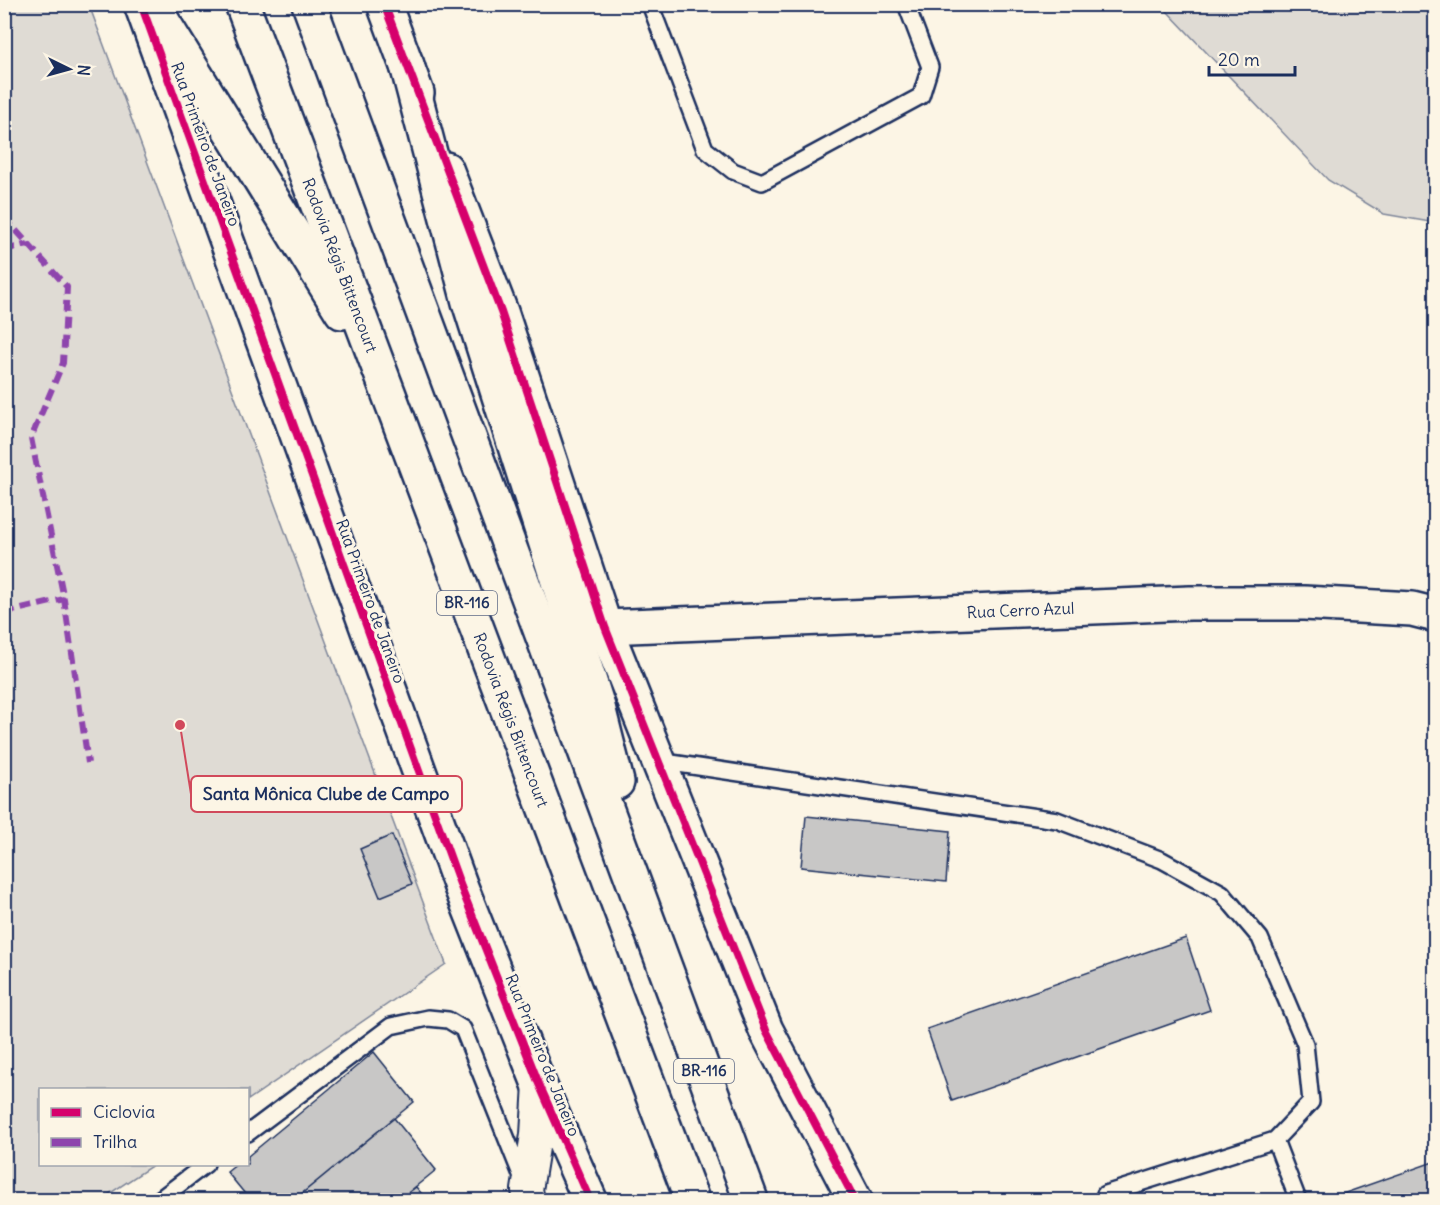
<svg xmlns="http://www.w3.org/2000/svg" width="1440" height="1205" viewBox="0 0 1440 1205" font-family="Delius,sans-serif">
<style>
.green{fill:#dfdbd4;stroke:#7d8599;stroke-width:1.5}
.building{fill:#c8c7c6;stroke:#1b2f5e;stroke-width:1.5}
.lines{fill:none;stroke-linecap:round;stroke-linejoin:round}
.lane-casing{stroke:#1b2f5e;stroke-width:20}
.street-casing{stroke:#1b2f5e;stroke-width:34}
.secondary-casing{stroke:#1b2f5e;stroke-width:38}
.highway-casing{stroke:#1b2f5e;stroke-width:38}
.lane{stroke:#fcf5e5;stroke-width:15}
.street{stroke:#fcf5e5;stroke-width:30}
.secondary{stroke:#fcf5e5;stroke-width:33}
.highway{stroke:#fcf5e5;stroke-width:33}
.quiet{stroke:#8e44ad;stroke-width:6;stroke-dasharray:12 6;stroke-linecap:butt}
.cycleway-casing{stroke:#fcf5e5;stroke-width:11}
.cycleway{stroke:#d6006c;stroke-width:8}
.labels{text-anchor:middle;stroke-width:6;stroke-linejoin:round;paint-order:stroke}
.shield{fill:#fcf5e5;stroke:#5e6a86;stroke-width:1.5}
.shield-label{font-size:15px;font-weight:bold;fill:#1b2f5e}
.street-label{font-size:16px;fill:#1b2f5e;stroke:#fcf5e5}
.leader{fill:none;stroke:#d1495b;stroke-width:2}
.callout-dot{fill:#d1495b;stroke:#fcf5e5;stroke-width:2}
.callout{fill:#fcf5e5;stroke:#d1495b;stroke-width:2}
.callout-label{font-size:18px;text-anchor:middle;font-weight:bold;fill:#1b2f5e}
</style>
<rect width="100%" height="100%" fill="#fcf5e5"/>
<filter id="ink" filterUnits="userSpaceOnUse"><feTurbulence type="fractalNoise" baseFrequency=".0167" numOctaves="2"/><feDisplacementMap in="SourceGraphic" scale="12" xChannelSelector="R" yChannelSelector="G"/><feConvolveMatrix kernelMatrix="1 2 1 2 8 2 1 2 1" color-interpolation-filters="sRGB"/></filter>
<g filter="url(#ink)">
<!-- green -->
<path class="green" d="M5 5H89L446 964 248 1100V1090H40V1164L153 1165 100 1200H5Z
M1163 5H1435V221L1430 222 1384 214 1328 180 1167 11Z"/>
<!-- building -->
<path class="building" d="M806 816 950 831 946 882 801 867Z
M392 835 412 884 380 897 360 849Z
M1186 938 1210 1010 952 1101 927 1029Z
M374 1052 414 1102 294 1200H250L227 1172 237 1164H248V1156Z
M394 1118 436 1170 399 1200H294Z
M1436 1161V1200H1335L1334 1197Z
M416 1187 427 1200H399Z"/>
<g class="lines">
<defs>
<path id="lane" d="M650 4 705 149 733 171 762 182 921 96 930 67 906 4
M658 761 1057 820 1162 860 1222 893 1260 938 1305 1044 1311 1102 1275 1140 1105 1194
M248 1133 391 1026 428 1018 448 1020 463 1029 524 1182
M1275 1140 1298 1200
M160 1199 206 1164"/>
<path id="street" d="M529 1200 527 1190 536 1135 539 1084"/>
<g id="secondary">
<path d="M141 4 461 887 539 1084 590 1200"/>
<path d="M384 4 417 93"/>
<path d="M446 169 501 312 605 627 766 1030 855 1200"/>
<path id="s1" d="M605 627 1190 603H1304L1412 609 1436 615"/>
</g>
<g id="highway">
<path d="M152 4 342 312"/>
<path id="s2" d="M242 4 692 1200"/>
<path d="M309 4 751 1200"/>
<path d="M407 65 469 302 598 707 617 782"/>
</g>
</defs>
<!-- lane casing -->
<use href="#lane" class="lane-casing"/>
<!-- street casing -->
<use href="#street" class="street-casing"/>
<!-- secondary casing -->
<use href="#secondary" class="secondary-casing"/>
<!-- highway casing -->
<use href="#highway" class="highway-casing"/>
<!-- lane -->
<use href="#lane" class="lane"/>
<!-- street -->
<use href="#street" class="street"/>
<!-- secondary -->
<use href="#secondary" class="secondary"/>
<!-- highway -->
<use href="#highway" class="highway"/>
<!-- quiet -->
<path class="quiet" d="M4 217 67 287 63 363 31 438 64 599 88 763
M4 250 28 244
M4 613 64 599"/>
<defs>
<path id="cycleway" d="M141 4 461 887 539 1084 590 1200
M384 4 501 312 605 627 766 1030 855 1200"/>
</defs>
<!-- cycleway casing -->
<use href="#cycleway" class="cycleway-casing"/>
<!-- cycleway -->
<use href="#cycleway" class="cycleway"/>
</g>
</g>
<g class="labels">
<!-- shield labels -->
<g class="shield">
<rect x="437" y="591" width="60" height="24" rx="4.5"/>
<rect x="674" y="1059" width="60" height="24" rx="4.5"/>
</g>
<g class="shield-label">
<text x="467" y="608">BR-116</text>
<text x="704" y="1076">BR-116</text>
</g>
<!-- street labels -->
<g class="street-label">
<text transform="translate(206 144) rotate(70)" y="6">Rua Primeiro de Janeiro</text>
<text dy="6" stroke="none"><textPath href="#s2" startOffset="279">Rodovia Régis Bittencourt</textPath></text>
<text transform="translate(371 601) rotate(70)" y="6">Rua Primeiro de Janeiro</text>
<text dy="6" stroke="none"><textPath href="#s1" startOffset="416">Rua Cerro Azul</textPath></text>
<text dy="6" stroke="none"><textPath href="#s2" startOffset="765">Rodovia Régis Bittencourt</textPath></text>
<text transform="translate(543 1055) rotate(68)" y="6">Rua Primeiro de Janeiro</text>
</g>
</g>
<!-- callouts -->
<path class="leader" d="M180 725L191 794"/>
<circle class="callout-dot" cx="180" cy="725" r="6"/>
<rect class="callout" x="191" y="776" width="271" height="36" rx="6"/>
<g class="callout-label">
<text x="326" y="800">Santa Mônica Clube de Campo</text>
</g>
<!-- margin -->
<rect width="1440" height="1205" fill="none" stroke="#fcf5e5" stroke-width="24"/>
<rect x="12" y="12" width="1416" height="1181" fill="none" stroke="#1b2f5e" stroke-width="2" filter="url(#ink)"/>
<!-- legend -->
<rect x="39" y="1088" width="210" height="78" fill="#fcf5e5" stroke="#a2a6af" stroke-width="1.5"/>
<rect x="51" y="1108" width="30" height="9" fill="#d6006c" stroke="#a2a6af" stroke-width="1.5"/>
<text x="93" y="1118" font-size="18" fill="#1b2f5e">Ciclovia</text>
<rect x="51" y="1138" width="30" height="9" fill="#8e44ad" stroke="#a2a6af" stroke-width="1.5"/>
<text x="93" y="1148" font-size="18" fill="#1b2f5e">Trilha</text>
<!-- north arrow -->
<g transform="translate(69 69) rotate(95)" stroke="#fcf5e5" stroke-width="4.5" paint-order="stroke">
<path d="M0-4.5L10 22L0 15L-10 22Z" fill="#1b2f5e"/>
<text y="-9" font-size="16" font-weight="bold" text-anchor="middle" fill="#1b2f5e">N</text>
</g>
<!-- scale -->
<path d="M1209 66v9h86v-9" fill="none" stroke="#1b2f5e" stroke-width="3"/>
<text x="1218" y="66" font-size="18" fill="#1b2f5e" stroke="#fcf5e5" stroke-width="4.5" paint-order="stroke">20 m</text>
</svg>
